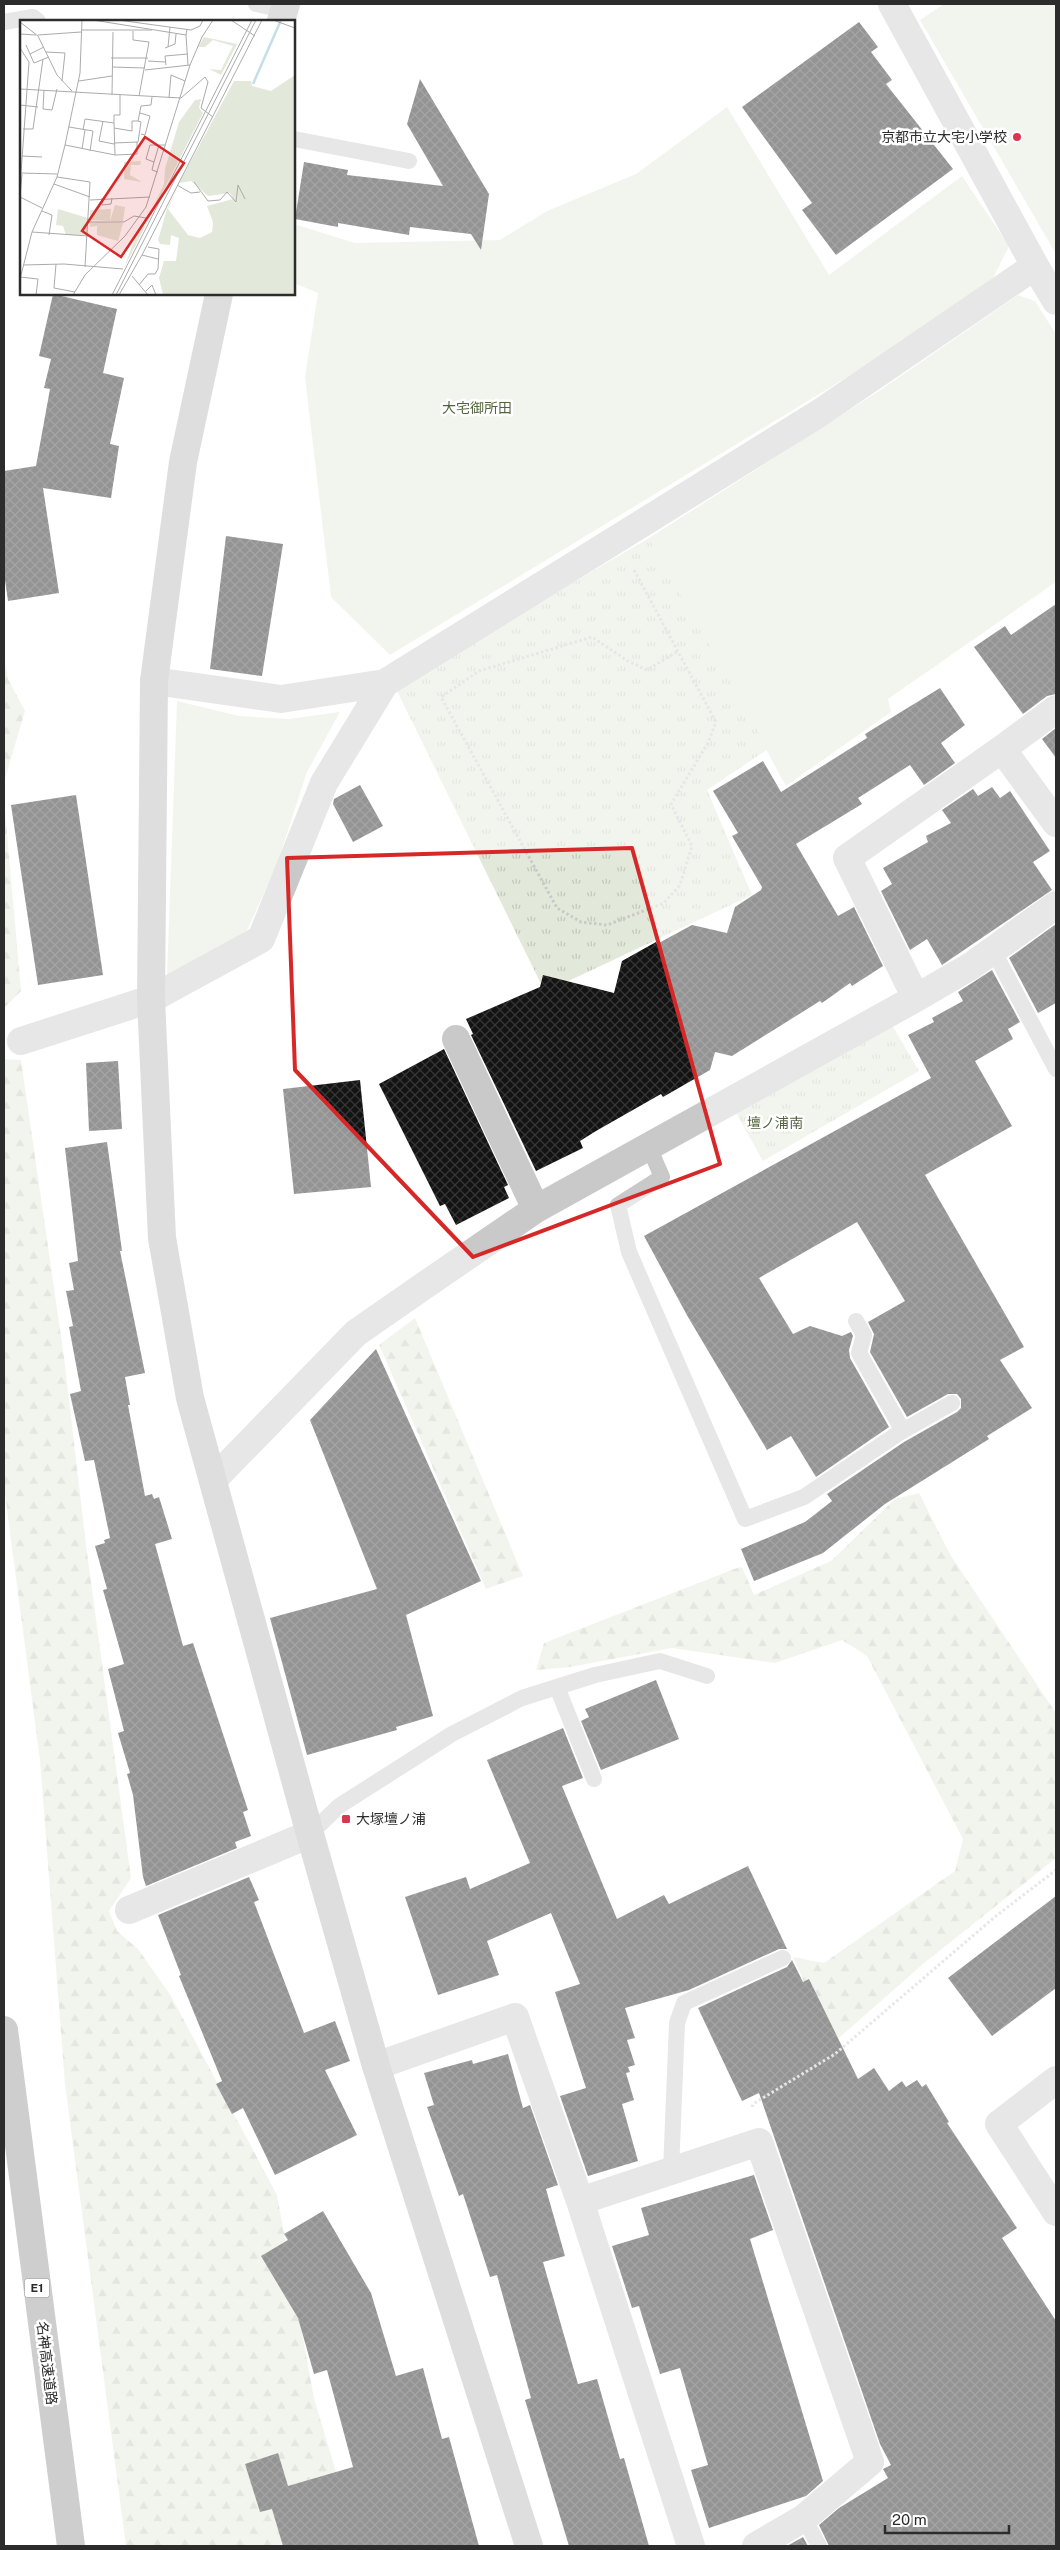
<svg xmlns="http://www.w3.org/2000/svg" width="1060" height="2550" viewBox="0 0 1060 2550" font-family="'Public Sans','Noto Sans JP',sans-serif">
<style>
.green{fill:#e3e9da}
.forest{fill:url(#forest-firs)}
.park{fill:url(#park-tufts)}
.building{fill:url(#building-cross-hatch)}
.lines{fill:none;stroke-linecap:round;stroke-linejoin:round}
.path{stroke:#c9c9c9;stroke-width:3;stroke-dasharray:2.5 2.5;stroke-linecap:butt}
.lane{stroke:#c9c9c9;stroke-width:16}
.street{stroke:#c9c9c9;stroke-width:28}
.secondary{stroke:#b6b6b6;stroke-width:28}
.highway{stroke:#939393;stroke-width:28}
.marked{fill:none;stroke:#d62828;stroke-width:4;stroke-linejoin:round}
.poi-dot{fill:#da364f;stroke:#fff;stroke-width:2}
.labels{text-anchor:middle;stroke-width:5;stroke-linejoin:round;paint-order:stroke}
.shield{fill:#fff;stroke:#6b6b6b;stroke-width:1}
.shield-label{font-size:12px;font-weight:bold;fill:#2c2c2c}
.poi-label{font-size:14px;fill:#2c2c2c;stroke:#fff;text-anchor:end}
.park-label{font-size:14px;fill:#52643c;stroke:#fff}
.street-label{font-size:14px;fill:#2c2c2c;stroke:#fff}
.inset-river{fill:none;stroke:#c6dee8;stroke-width:2.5}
.inset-road{fill:none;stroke:#ababab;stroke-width:1}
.view{fill:#d62828;fill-opacity:0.15;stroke:#d62828;stroke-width:2.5}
.inset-edge{fill:none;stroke:#2c2c2c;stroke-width:2.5}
</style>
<defs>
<pattern id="forest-firs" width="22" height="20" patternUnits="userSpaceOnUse" patternTransform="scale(1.25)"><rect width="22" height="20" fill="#e3e9da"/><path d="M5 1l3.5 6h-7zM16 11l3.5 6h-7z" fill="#c3c8bb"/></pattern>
<pattern id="park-tufts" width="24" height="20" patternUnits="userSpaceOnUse" patternTransform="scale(1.25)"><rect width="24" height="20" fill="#e3e9da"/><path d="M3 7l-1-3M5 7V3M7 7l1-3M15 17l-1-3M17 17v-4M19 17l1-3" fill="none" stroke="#c3c8bb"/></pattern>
<pattern id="building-cross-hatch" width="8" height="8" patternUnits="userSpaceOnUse" patternTransform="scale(1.25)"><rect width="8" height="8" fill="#131313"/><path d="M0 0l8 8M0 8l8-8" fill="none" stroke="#363636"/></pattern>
</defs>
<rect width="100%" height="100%" fill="#fff"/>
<!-- green -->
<path class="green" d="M944 4H1056V254L920 20Z
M727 107 829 275 962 176 1009 246 993 278 867 365 390 655 331 597 305 377 318 293 294 283V224L355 243 500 240 547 211 636 174Z
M1018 295 1035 301 1056 334V582L888 699 891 712 786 786 649 538 882 389Z
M177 701 239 716 289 719 340 712 307 772 276 867 243 939 167 976Z"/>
<!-- forest -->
<path class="forest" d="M4 655 8 679 25 711 4 782Z
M4 799 21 991 4 1008Z
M4 1059 21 1060 64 1357 86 1545 131 1878 109 1911 117 1931 138 1949 171 1996 277 2195 314 2398 358 2546H126L65 2084 40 1760 4 1487Z
M415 1318 523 1576 486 1589 379 1345Z
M919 1493 951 1556 1056 1713V1858L923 1964 832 2044 793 1957 824 1963 955 1871 963 1839 867 1656 842 1640 775 1663 672 1648 570 1667 536 1670 544 1643 737 1568 742 1567 754 1595 831 1561 895 1499Z"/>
<!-- park -->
<path class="park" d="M649 538 768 749 707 790 752 895 545 992 395 687Z
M892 1025 919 1071 763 1161 736 1113Z"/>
<!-- building -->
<path class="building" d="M859 22 878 47 871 52 892 80 886 84 953 169 836 255 802 210 812 203 742 107Z
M420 79 489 194 481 250 471 234 410 227 409 235 338 223V227L295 219 304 162 348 170 347 175 443 186 407 124Z
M53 294 117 309 103 373 124 378 110 444 119 446 111 498 43 488 59 593 8 601 4 573V471L36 466 50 389 44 388 51 359 39 356Z
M226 536 283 544 262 676 210 669Z
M1056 604V694L1047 696 1023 714 974 647 1005 626 1011 635Z
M940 688 965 725 941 743 955 763 924 785 910 765 858 798 862 804 796 844 838 916 854 907 883 966 852 986 850 983 822 1003 820 1001 732 1056 715 1052 710 1070 663 1097 661 1094 596 1131 580 1141 583 1148 536 1171 471 1035 473 1034 466 1019 540 987 543 975 614 993 622 961 656 942 657 944 692 925 727 933 735 907 761 890 762 887 732 836 738 833 713 791 763 761 781 792 867 738 865 734Z
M1056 728V758L1042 739Z
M360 785 383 826 353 842 333 804 334 799Z
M992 787 1000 798 1010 791 1050 851 1033 862 1052 890 942 965 927 939 910 950 881 891 892 884 883 868 928 842 926 836 951 823 942 810 973 789 978 796Z
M76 795 103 975 38 985 11 805Z
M1056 924V1003L1038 1013 1009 958Z
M992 970 1020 1022 1008 1029 1013 1039 975 1061 1012 1126 925 1175 1024 1347 1000 1360 1032 1408 987 1436 989 1439 885 1504 823 1553 754 1581 741 1549 805 1522 832 1501 827 1494 904 1442 957 1412 961 1408V1399L957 1394H948L907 1417 870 1352 874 1334 868 1322 905 1301 857 1222 759 1278 793 1334 810 1326 842 1336 851 1332 853 1336 849 1350 850 1358 889 1427 816 1477 791 1436 767 1450 688 1317 644 1236 931 1078 908 1035 934 1022 932 1018 963 1001 958 992Z
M444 1049 508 1185 504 1187 509 1198 456 1225 445 1204 440 1206 379 1084Z
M118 1061 122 1129 89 1131 86 1063Z
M360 1080 371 1187 294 1194 283 1089Z
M107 1142 122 1251H120L145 1373 125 1377 130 1405H128L145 1496 152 1494 154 1499 159 1497 172 1539 155 1544 183 1646 193 1643 248 1810 243 1812 251 1836 235 1842 237 1848 146 1886 143 1877 133 1795 127 1774 130 1773 118 1733 124 1731 108 1669 124 1664 103 1590 107 1589 95 1546 105 1543 104 1540 110 1538 94 1460 85 1461 70 1394 81 1391 69 1327 73 1326 66 1291 74 1290 69 1263 78 1261 65 1148Z
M376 1349 481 1581 406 1615 433 1716 396 1727 397 1730 307 1755 270 1618 377 1589 310 1420Z
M656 1680 679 1739 601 1770 581 1721 589 1717 585 1709Z
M563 1728 583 1778 562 1786 617 1919 664 1895 669 1904 748 1866 787 1949H779L689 1990 625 2008 635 2038 627 2040 635 2065 628 2067 630 2072 626 2073 634 2100 622 2104 638 2161 588 2176 560 2096 586 2088 555 1992 580 1984 551 1913 487 1941 499 1975 438 1995 405 1897 466 1877 470 1889 530 1863 487 1760Z
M249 1877 259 1900 254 1902 304 2033 335 2021 350 2061 325 2070 357 2135 275 2175 243 2108 232 2114 216 2084 222 2081 179 1976 181 1975 158 1915Z
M1056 1896V1988L992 2036 948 1978Z
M792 1960 803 1982 809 1979 858 2079 874 2068 889 2091 902 2081 906 2087 917 2080 922 2087 926 2084 949 2122 947 2123 1017 2228 1002 2238 1056 2321V2546H829L819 2525 839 2508 888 2478 883 2469 891 2465 880 2444 759 2093 742 2101 698 2008 787 1967Z
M508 2054 523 2108 530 2105 558 2185 546 2189 565 2256 543 2262 578 2384 597 2379 620 2459 624 2458 649 2546H569L525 2400 531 2398 497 2275 490 2277 463 2194 459 2196 427 2107 434 2105 424 2073 472 2060 473 2064Z
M754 2175 773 2230 750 2239 823 2481 806 2496 709 2528 691 2470 708 2465 680 2368 660 2374 639 2306 632 2308 612 2246 649 2235 641 2208Z
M323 2211 371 2293 396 2376 423 2368 442 2439 449 2437 479 2546H283L272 2509 260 2512 245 2464 278 2453 288 2486 353 2467 327 2370 314 2374 298 2318 261 2256 288 2240 284 2234Z
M803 2537 808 2546H787Z"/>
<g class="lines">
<!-- path -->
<path class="path" d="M634 570 716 722 708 743 671 804 692 846 680 885 664 903 607 925 581 922 557 908 441 697 479 671 592 637 628 661 647 670 678 651
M752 2107 753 2104 835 2054 996 1916 1056 1870"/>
<!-- lane -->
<path class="lane" d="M256 4 284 10
M4 22 33 17 38 21
M294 139 409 161
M993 950 1056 1069
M649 1147 662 1177 618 1205 629 1252 745 1519 804 1497 899 1433 952 1403
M856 1321 864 1335 859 1353 903 1431
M557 1687 594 1779
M310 1834 339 1806 452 1734 522 1698 595 1675 660 1661 707 1676
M671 2171 677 2023 684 2003 783 1958
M804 2518 819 2546"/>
<!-- street -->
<path class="street" d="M892 4 1035 266 1056 301
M154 681 281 699 385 683
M1002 749 1056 709
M916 998 847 858 1002 749 1056 823
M456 1039 536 1209
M21 1041 151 999 261 939 324 783 385 683 818 414 1035 266
M213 1480 356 1333 428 1283 536 1209 916 998 971 966 1056 905
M129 1910 310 1834
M376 2066 515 2017 580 2201 759 2142 870 2462 804 2518 756 2546
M1056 2080 999 2124 1056 2212
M580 2201 691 2546"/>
<!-- secondary -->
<path class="secondary" d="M281 21 286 4
M219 294 183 462 154 681 151 999 162 1238 190 1398 310 1834 376 2066 529 2546"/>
<!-- highway -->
<path class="highway" d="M4 2030 71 2546"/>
</g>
<!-- marked area -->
<path d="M0 0H1060V2550H0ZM632 848 720 1164 473 1257 295 1070 287 858Z" fill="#fff" fill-opacity=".55" fill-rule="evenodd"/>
<path class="marked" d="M632 848 720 1164 473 1257 295 1070 287 858Z"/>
<!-- markers -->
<g class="poi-dot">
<circle cx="1017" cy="137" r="5"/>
<rect x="341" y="1814" width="10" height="10" rx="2.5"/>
</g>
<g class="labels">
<!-- shield labels -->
<rect class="shield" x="24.5" y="2278.5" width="25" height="19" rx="4"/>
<g class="shield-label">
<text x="37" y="2292">E1</text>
</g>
<!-- poi labels -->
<g class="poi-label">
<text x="1007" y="142">京都市立大宅小学校</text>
<text x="356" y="1824" text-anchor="start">大塚壇ノ浦</text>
</g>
<!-- park labels -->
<g class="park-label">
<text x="477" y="413">大宅御所田</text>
<text x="775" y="1128">壇ノ浦南</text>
</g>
<!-- street labels -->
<g class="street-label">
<text transform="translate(47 2363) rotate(83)" y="5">名神高速道路</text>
</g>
</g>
<!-- overview -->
<g transform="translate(20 20)">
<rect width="275" height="275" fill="#fff"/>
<path d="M38 189 68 198 66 215H46L43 206 36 205ZM91 189 90 201 70 200V190ZM78 202 103 203 98 221 77 215V206L70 207V203Z" fill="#e3e9da"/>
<path d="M184 17 217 24 201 55 189 49 201 50 213 26 193 20 185 27H178ZM275 55V275H143L139 258 144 241H156L159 218 151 215 150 225 140 224 138 220 147 189 159 165 148 189 168 215 180 218 192 212 193 202 187 186 213 179 210 173 188 176 171 161 159 163 214 61H231L232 66 251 71ZM181 79 179 88 183 93 104 248 118 210 128 199 144 164 145 149 159 102 175 80ZM121 141 120 145H111L110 155 122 162 104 159V142Z" fill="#e3e9da"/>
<path d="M95 185 105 187 103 202 90 201Z" fill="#e3e9da"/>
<path class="inset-river" d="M233 64 261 0"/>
<path class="inset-road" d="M73 0 166 15 167 9M98 0 171 10 180 6 183 0M211 0 235 16M253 0 275 8M0 2 18 16 37 55 52 71M61 10H132M113 11V20L129 22 119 76M0 14 16 15M18 15 61 12M166 15 168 45M6 25 14 43 29 37M148 27 150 7M0 28 9 42 1 153M145 28 155 24 156 14M26 32 45 33 42 61M10 34 24 27M91 38H128M128 41 145 42M146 45 145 36 168 34M92 47 125 48M125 50 170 45M59 61 92 56M0 69 161 78 185 57 188 62 181 88 193 97M24 70 23 89 32 90 37 69M92 75 93 12M149 78 151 55 165 61M0 85 18 87M120 93 130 96 125 115 121 114M83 101 79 121 94 124M94 103V95H100V75M49 107 73 111 70 131M94 108 112 111V101H118M3 109H13L23 39M63 110 65 99 94 103 95 135M94 123 118 122 121 102 118 101 121 86 131 85 132 77M45 125 95 135 117 134V122M62 129 65 110M2 136 22 137M134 142 139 125M138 152 132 150 134 142 126 139 130 125H146M1 153 37 154M37 157 70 162 65 247M174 162 188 181 200 180 207 172 216 182 218 165 225 179M34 164 70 177M157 165 171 173 180 172M0 176 2 154M0 177 22 188M82 178V185L91 184 92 178M70 180 130 177M22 191 32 195 29 215M69 202H104L114 196 126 198M12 212 68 216M122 235 138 239M36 244 34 268 55 272M3 245 44 244 103 249M112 256 128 275M0 257 18 259 16 275M0 259 12 212 37 157 45 125 60 53 62 0M119 265 128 254H135L138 249 139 229 128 227M126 271 132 265 136 275M53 275 65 255 105 216 126 187 170 45 182 17 193 0M92 275 232 0M96 275 236 0M99 275 122 235 242 0"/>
<path class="view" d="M125 117 164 143 101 237 62 211Z"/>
<rect width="275" height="275" class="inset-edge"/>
</g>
<!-- border -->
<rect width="1060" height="2550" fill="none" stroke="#2c2c2c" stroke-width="10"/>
<!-- scale -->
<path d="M885 2525v8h124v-8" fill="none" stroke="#2c2c2c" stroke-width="2.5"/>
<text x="892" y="2525" font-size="15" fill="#2c2c2c" stroke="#ffffff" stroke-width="4" paint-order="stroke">20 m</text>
</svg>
